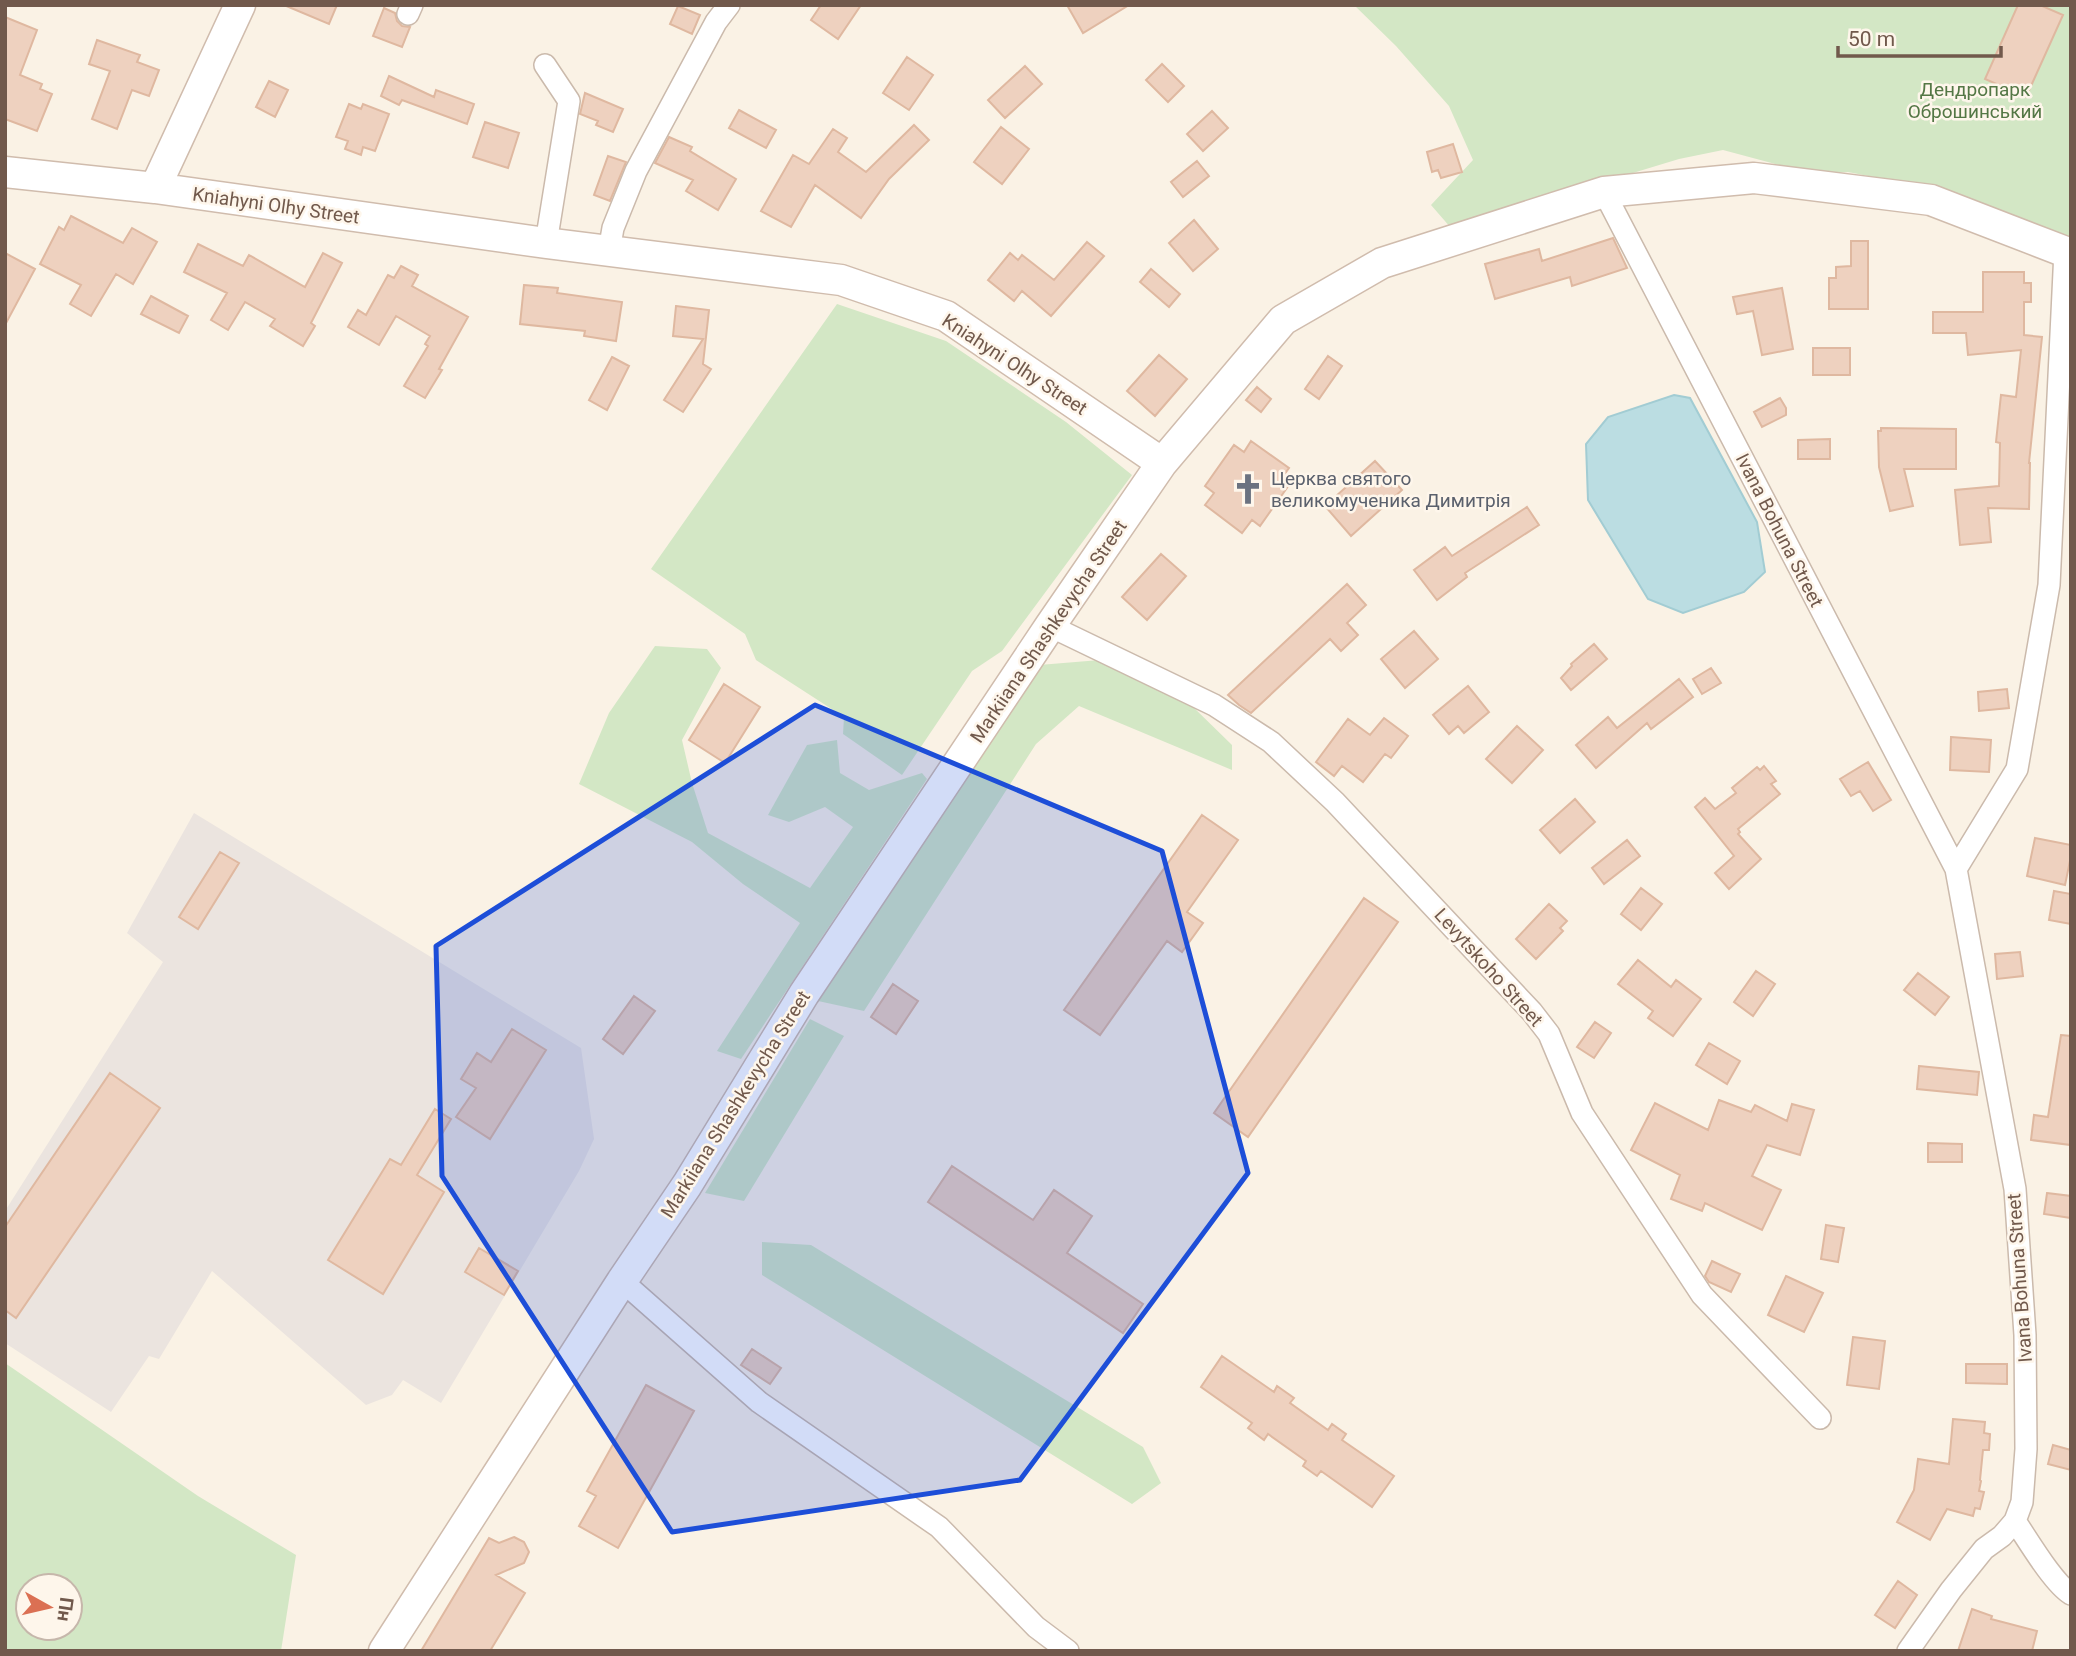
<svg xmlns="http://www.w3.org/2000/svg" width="2076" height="1656" viewBox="0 0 2076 1656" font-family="Roboto,sans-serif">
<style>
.industrial{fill:#ebe4df}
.green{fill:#d3e7c5;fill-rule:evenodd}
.water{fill:#bbdde2;stroke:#a2ccd3;stroke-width:2}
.building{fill:#eed1bf;stroke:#dfb8a0;stroke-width:2}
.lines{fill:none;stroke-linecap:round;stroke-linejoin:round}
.street-casing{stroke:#cbbaac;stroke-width:24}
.secondary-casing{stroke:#d0bcad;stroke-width:33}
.street{stroke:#fff;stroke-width:21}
.secondary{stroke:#fff;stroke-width:30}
.marked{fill:#1d4ed8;fill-opacity:0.2;stroke:#1d4ed8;stroke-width:5;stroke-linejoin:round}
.labels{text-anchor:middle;stroke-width:5;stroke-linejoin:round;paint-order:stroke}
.park-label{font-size:19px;fill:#547745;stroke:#fef6eb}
.street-label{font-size:19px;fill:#71594c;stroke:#fef6eb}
.worship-label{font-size:19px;fill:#5b616d;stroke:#fef6eb;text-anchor:start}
</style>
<rect width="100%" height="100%" fill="#faf2e5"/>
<!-- industrial -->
<path class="industrial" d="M194 813 581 1048 594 1139 579 1171 441 1403 403 1380 392 1395 366 1405 212 1271 159 1359 149 1356 111 1412 5 1343V1211L163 962 127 933Z"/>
<!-- green -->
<path class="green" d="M1354 5H2071V240L1960 194 1848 172 1813 174 1723 150 1679 159 1451 228 1431 205 1473 160 1449 106 1396 46Z
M837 304 946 341 1066 422 1132 475 1002 651 972 671 902 775 843 734 844 717 756 660 745 634 651 569Z
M655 646 707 649 721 668 682 740 692 783 708 833 810 888 853 827 825 807 789 822 768 815 807 745 837 740 840 773 869 790 922 773 927 779 741 1059 717 1051 800 923 743 884 692 842 579 784 609 713Z
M1100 660 1189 703 1232 745V770L1079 706 1036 744 864 1011 818 1001 1039 665Z
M810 1019 844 1036 744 1201 705 1193Z
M762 1242 811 1245 1143 1447 1161 1483 1132 1504 762 1275Z
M5 1363 198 1496 296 1555 281 1651H5ZM70 1586V1628H28V1586Z"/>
<!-- water -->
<path class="water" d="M1674 395 1690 398 1757 522 1765 572 1744 592 1683 613 1648 599 1588 500 1586 444 1608 417Z"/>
<!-- building -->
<path class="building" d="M284 5H337L329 24Z
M821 5H861L838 39 811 20Z
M1067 5H1129L1083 33Z
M2018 5H2040L2063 15 2026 97 1985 79Z
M678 6 700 15 692 34 670 24Z
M384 8 395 13 397 21 402 26 410 27 402 47 373 36Z
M5 17 37 30 20 75 42 84 40 89 52 94 37 131 5 119Z
M97 40 140 55 137 62 159 70 149 96 132 90 117 129 92 119 110 71 89 64Z
M907 57 933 75 909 110 883 93Z
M1162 64 1184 86 1168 102 1146 80Z
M1025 66 1042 84 1005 118 988 100Z
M389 76 434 97 436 90 474 104 467 124 402 100 399 105 381 96Z
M269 81 288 90 275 117 256 107Z
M585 93 623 109 613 132 596 125 598 121 580 114Z
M349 104 361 109 363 104 389 114 375 151 363 147 361 155 345 149 348 141 336 137Z
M739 110 776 130 766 148 729 128Z
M1212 111 1228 128 1203 151 1187 134Z
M485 122 519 133 508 168 473 157Z
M914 125 929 140 889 179 861 218 815 185 791 227 761 211 793 155 809 164 833 129 847 138 838 152 866 172Z
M1001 127 1029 149 1002 184 974 162Z
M669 137 692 147 690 151 736 179 718 210 686 191 693 180 655 163Z
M1453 144 1462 172 1441 178 1438 170 1432 172 1427 152Z
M608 156 626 162 610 201 594 195Z
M1197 161 1209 176 1183 197 1171 182Z
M71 216 123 243 132 228 157 242 133 284 116 274 91 316 70 304 81 285 40 264 59 227 64 230Z
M1194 220 1218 249 1193 271 1169 243Z
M1613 238 1627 268 1572 286 1570 277 1495 299 1485 264 1539 249 1542 261Z
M1851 241H1868V309H1829V278H1836V267L1851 266Z
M1087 242 1104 256 1051 316 1022 291 1014 301 988 280 1010 253 1018 260 1022 255 1054 280Z
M198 244 243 266 249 255 305 287 323 253 342 263 311 323 315 326 303 346 270 326 275 319 245 302 228 330 211 320 227 293 184 272Z
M5 253 35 269 5 325Z
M401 266 418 275 412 286 468 317 439 369 442 370 425 398 404 386 428 346 425 344 430 336 396 316 379 345 348 327 358 310 366 315 388 275 394 278Z
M1151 269 1180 294 1169 307 1140 282Z
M1983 272H2024V283H2031V302H2024V335L2042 337 2029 463H2030L2029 509 1988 508 1991 542 1960 545 1955 490 1999 486 2000 443 1996 442 2001 395 2016 397 2021 350 1968 355 1966 333H1933V312H1983Z
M524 285 558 288 557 293 622 302 616 341 584 336 585 331 520 324Z
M1782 288 1793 349 1762 355 1753 311 1737 314 1733 297Z
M151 296 188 316 179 333 141 314Z
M676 306 709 310 703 364 711 369 683 412 664 400 703 339 673 336Z
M1813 348H1850V375H1813Z
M1159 355 1187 379 1155 416 1127 391Z
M1328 356 1342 366 1319 399 1305 389Z
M612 357 629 366 607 410 589 400Z
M1257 387 1271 399 1261 412 1246 400Z
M1780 398 1786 408V415L1762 427 1754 412Z
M1881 428 1956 429V469H1904L1913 506 1890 511 1879 467 1878 431H1881Z
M1830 439V459H1798V440Z
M1251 441 1289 468 1281 479 1289 485 1260 526 1252 520 1242 533 1205 505 1214 493 1205 486 1234 445 1244 452Z
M1375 461 1402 490 1351 536 1325 506Z
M1527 507 1539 525 1465 573 1467 577 1437 600 1414 570 1445 547 1452 556Z
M1161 554 1186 576 1147 620 1122 597Z
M1347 584 1366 605 1347 623 1358 635 1341 651 1330 639 1251 713 1239 705 1228 695Z
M1414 631 1438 659 1405 688 1381 659Z
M1594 644 1607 659 1571 690 1561 678 1572 666 1571 664Z
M1711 668 1721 683 1702 694 1693 679Z
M1679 679 1693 697 1651 729 1647 723 1596 768 1576 745 1608 717 1617 728Z
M724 684 760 707 725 763 689 740Z
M1468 686 1489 712 1464 733 1458 726 1449 734 1433 715Z
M2007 689 2009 708 1979 711 1978 692Z
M1384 718 1408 736 1391 758 1385 754 1363 782 1342 766 1334 776 1316 762 1348 719 1370 735Z
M1517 726 1543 750 1512 783 1486 759Z
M1951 737 1991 740 1989 772 1950 770Z
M1868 762 1891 800 1873 811 1860 791 1851 796 1840 779Z
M1764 766 1776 781 1771 784 1780 794 1738 829 1740 832 1738 834 1761 859 1729 889 1715 873 1734 856 1695 807 1705 798 1715 809 1736 793 1732 788 1757 767 1760 770Z
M1575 799 1595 822 1560 853 1540 830Z
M1202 815 1238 840 1187 912 1203 923 1182 952 1167 941 1100 1035 1064 1010Z
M2035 838 2071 845V856L2065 885 2027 876Z
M1627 840 1640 856 1604 884 1592 868Z
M220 852 239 863 198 929 179 917Z
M1641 888 1662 904 1641 930 1621 914Z
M2054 891 2071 894V924L2049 920Z
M1364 898 1398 922 1248 1137 1214 1113Z
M1549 904 1567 921 1560 928 1563 931 1536 959 1516 939Z
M2020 952 2023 976 1997 979 1995 954Z
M1638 960 1671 987 1676 980 1701 999 1673 1036 1648 1018 1653 1011 1618 984Z
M1756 971 1775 984 1753 1016 1734 1002Z
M1918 973 1949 997 1935 1015 1904 990Z
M893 984 918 1001 896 1034 871 1017Z
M634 996 655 1011 623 1054 603 1039Z
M1595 1022 1611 1033 1594 1058 1577 1047Z
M512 1029 546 1050 490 1139 456 1117 476 1088 461 1079 477 1053 491 1062Z
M2061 1035 2071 1036V1145L2031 1140 2034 1115 2048 1117Z
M1709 1043 1740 1061 1727 1084 1696 1065Z
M1919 1066 1979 1072 1977 1095 1917 1089Z
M110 1073 160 1108 16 1318 5 1310V1227Z
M1719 1100 1751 1112 1755 1105 1787 1121 1792 1104 1814 1110 1800 1155 1767 1145 1752 1176 1781 1190 1762 1230 1705 1203 1702 1211 1671 1199 1680 1175 1631 1150 1655 1103 1708 1130Z
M435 1109 451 1119 417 1175 444 1192 383 1294 328 1260 390 1159 401 1165Z
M1928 1143 1962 1144V1162H1928Z
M952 1166 1033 1220 1054 1190 1092 1216 1067 1253 1143 1304 1123 1333 928 1202Z
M2047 1193 2071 1196V1218L2044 1214Z
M1826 1225 1844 1228 1838 1262 1821 1259Z
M479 1248 518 1271 504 1295 465 1272Z
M1712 1261 1740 1274 1731 1292 1709 1282 1705 1276Z
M1786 1276 1823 1293 1804 1332 1768 1315Z
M1853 1337 1885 1341 1879 1389 1847 1385Z
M752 1349 781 1368 770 1384 741 1365Z
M1222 1356 1274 1392 1277 1386 1294 1398 1290 1403 1328 1430 1332 1424 1346 1434 1342 1440 1394 1476 1372 1507 1321 1471 1317 1476 1303 1466 1306 1461 1268 1434 1264 1440 1248 1428 1252 1423 1201 1387Z
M1966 1364H2007V1384L1966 1383Z
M646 1385 694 1411 618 1548 579 1526 596 1496 587 1491Z
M1953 1419 1985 1422 1984 1433 1990 1434 1989 1450H1983L1980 1480 1981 1481 1979 1491 1984 1492 1980 1509 1975 1508 1973 1516 1947 1509 1930 1540 1897 1522 1914 1490 1918 1459 1949 1464Z
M2053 1445 2071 1450V1470L2048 1464Z
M514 1537 524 1542 529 1552 524 1563 496 1575 525 1593 490 1651H421L489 1538 499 1543Z
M1898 1581 1917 1595 1895 1628 1875 1615Z
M1972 1609 1992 1616 1991 1619 2037 1631 2032 1651H1958Z"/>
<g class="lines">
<defs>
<path id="street" d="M408 14 412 5
M545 65 569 101 546 243
M1604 192 1956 869 2015 1189 2025 1335 2026 1449 2022 1502 2015 1521 2002 1536 1984 1549 1951 1590 1908 1651
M609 251 613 228 636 171 716 22 729 5
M1050 626 1214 705 1271 742 1335 802 1532 1012 1549 1034 1582 1113 1702 1295 1820 1418
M1956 869 2017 769 2049 585 2065 251
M622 1281 759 1402 939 1527 1036 1627 1068 1651
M2015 1521C2028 1540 2053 1583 2071 1594"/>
<path id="secondary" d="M5 172 155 188 546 243 841 280 946 316 1162 463
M155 188 240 5
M384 1651 622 1281 687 1185 804 994 1050 626 1162 463 1283 320 1382 263 1604 192 1754 178 1931 200 2071 254"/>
</defs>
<!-- street casing -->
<use href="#street" class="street-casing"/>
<!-- secondary casing -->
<use href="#secondary" class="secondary-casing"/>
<!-- street -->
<use href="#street" class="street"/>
<!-- secondary -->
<use href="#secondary" class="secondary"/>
</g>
<!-- marked area -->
<path class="marked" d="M815 705 1162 851 1248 1173 1020 1480 672 1532 442 1176 436 946Z"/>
<!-- icons -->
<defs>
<symbol id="church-bare" viewBox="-9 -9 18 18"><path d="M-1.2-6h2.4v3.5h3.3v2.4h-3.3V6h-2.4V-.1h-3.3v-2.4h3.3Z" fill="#6b7280" stroke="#fef6eb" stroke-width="2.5" paint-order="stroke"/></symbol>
</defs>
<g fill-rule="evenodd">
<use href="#church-bare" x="1226" y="467" width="44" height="44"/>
</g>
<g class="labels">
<!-- park labels -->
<g class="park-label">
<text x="1975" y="96">Дендропарк<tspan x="1975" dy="22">Оброшинський</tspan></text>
</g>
<!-- street labels -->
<g class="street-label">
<text transform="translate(276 205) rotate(8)" y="7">Kniahyni Olhy Street</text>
<text transform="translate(1015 364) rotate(33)" y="7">Kniahyni Olhy Street</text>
<text transform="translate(1780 530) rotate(63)" y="7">Ivana Bohuna Street</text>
<text transform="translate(1048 631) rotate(-56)" y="7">Markiiana Shashkevycha Street</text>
<text transform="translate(1489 967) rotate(48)" y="7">Levytskoho Street</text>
<text transform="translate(735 1104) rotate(-58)" y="7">Markiiana Shashkevycha Street</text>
<text transform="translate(2019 1278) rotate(-94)" y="7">Ivana Bohuna Street</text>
</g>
<!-- worship labels -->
<g class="worship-label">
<text x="1271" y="485">Церква святого<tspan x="1271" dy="22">великомученика Димитрія</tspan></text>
</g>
</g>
<!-- border -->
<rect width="2076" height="1656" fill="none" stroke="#71594c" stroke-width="14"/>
<!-- north arrow -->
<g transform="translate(49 1607) rotate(98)"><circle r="33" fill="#fef6eb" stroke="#c6b7ab" stroke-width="2"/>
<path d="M0-5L12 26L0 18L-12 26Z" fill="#db7053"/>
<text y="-10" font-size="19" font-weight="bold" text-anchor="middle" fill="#71594c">Пн</text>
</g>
<!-- scale -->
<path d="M1838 46v10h163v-10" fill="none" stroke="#71594c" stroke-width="3.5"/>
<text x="1848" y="46" font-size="21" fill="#71594c" stroke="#fef6eb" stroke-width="5" paint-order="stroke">50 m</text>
</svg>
